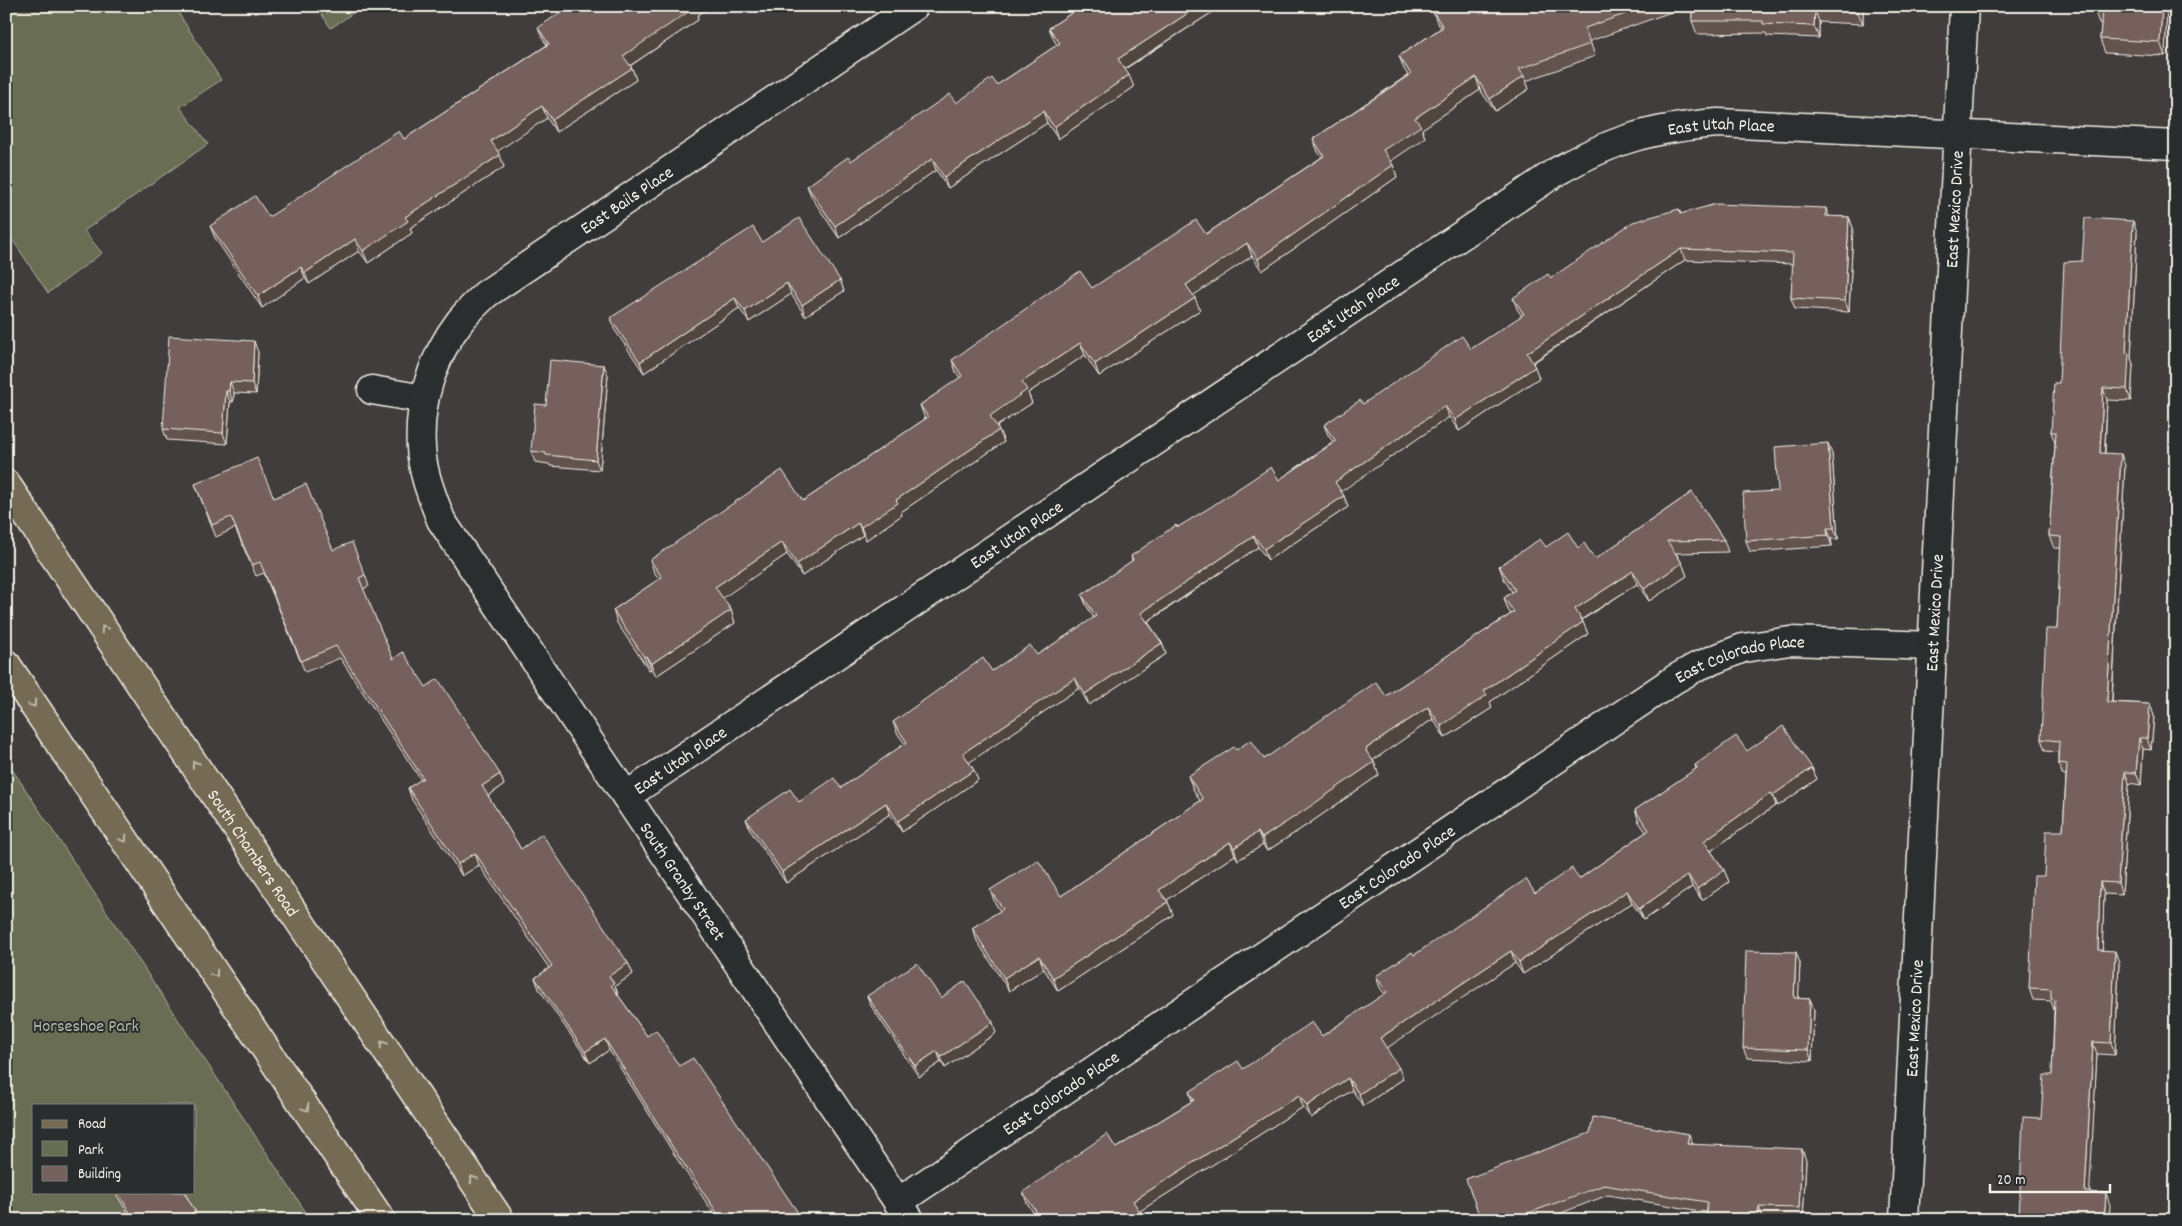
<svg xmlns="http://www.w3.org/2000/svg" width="2182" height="1226" viewBox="0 0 2182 1226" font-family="Dekko,sans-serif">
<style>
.green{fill:#676d53;stroke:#aeaf9e;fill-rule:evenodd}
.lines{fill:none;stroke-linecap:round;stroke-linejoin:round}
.street-casing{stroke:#f4f1e8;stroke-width:31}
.secondary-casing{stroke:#f4f1e8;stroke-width:31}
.primary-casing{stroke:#f4f1e8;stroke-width:31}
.street{stroke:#2a2d2e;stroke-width:28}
.secondary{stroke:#2a2d2e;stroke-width:28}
.primary{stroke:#746b52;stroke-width:28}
.wall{fill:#645350;stroke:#f4f1e8}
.shaded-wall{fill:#514441;stroke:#f4f1e8}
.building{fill:#74615d;stroke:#f4f1e8}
.oneway{stroke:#c1bbac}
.labels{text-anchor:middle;stroke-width:4;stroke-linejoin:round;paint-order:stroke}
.street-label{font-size:18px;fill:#f4f1e8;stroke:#2a2d2e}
.park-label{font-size:18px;fill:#b5b6a5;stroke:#2a2d2e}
</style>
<rect width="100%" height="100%" fill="#403d3c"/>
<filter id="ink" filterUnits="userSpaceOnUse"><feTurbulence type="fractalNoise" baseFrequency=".02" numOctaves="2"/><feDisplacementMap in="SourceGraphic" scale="10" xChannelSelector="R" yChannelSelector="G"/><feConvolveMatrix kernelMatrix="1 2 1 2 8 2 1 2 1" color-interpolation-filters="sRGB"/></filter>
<g filter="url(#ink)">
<!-- green -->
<path class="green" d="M6 6H174L221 80 180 107 208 144 84 231 102 253 48 293 6 230Z
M316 6H363L331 28Z
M6 760 311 1220H6ZM34 1105H194V1192H34Z"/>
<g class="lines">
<defs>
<g id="street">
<path d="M372 390 424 399"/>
<path id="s1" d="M626 796 1556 172C1613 139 1653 128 1718 123L2176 145"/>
<path id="s2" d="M898 1202 1675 679 1698 666 1743 648 1790 641 1933 646"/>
<path id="s3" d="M910 1220 441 520C432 496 422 472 421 447 418 403 433 356 460 321 467 312 477 303 486 294L914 6"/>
</g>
<g id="secondary">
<path id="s4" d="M1904 1220 1964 6"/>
</g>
<g id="primary">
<path id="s5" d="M6 484 500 1220"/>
<path d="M6 664 381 1220"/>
</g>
</defs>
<!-- street casing -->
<use href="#street" class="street-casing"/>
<!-- secondary casing -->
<use href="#secondary" class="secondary-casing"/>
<!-- primary casing -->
<use href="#primary" class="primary-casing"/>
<!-- street -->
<use href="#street" class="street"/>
<!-- secondary -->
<use href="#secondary" class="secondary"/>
<!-- primary -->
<use href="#primary" class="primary"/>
</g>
<!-- wall -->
<path class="wall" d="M601 6H710L697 16 698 20 630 66 632 68 636 80 556 132 547 118 497 151 504 167 410 228 412 233 368 263 359 251 309 284 305 278 262 308 215 238 210 226 269 217 404 139 547 45 543 39 538 28 593 12Z
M1082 6H1222L1125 69 1134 87 1058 139 1047 123 948 188 936 170 839 238 812 198 807 186 956 103 997 85 1057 45 1054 40 1049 28Z
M1500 6H1688L1590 41 1595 56 1526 81 1529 89 1495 111 1480 90 1422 129 1425 138 1390 161 1393 165 1397 177 1262 271 1252 256 1193 295 1200 310 1099 376 1085 355 1028 393 1032 403 997 426 1004 442 901 512 902 515 866 540 863 535 802 576 787 554 722 598 731 610 735 623 656 676 651 669 649 670 617 623 613 610 659 579 654 572 650 560 803 501 925 419 920 405 960 378 956 372 952 360 1092 288 1206 234 1322 157 1318 152 1313 139 1408 75 1404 69 1399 56 1441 28 1437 22 1432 10 1480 13Z
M1692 6H1863V24L1819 22V38L1767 36 1766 33 1697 34 1692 21Z
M2167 6 2165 56 2105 53 2100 39 2101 23H2099L2094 9Z
M1679 209 1681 214 1849 217 1853 228 1849 312 1795 309 1791 298 1793 264 1685 260 1533 363 1539 378 1459 431 1449 417 1341 491 1344 496 1348 507 1309 533 1268 560 1258 547 1148 622 1162 643 1166 654 1089 705 1079 688 969 762 978 780 902 832 890 814 786 883 750 830 746 819 841 788 905 744 897 733 893 722 992 671 1037 655 1094 618 1086 605 1082 595 1132 561 1131 556 1178 527 1279 480 1333 442 1328 435 1324 425 1363 404 1471 349 1522 316 1517 309 1513 298Z
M2137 232 2131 358 2133 365 2131 401 2107 400 2105 453 2125 466 2112 702 2150 704 2154 716 2151 750 2143 749 2141 785 2129 783 2122 895 2104 894 2102 950 2119 962 2115 1055 2097 1054 2089 1192 2110 1205 2019 1220 2041 1118 2052 1075 2054 1010 2051 1001 2033 1000 2029 988 2044 876 2063 831 2066 775 2062 774 2058 763V752L2045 751 2041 739 2057 629 2061 548H2054L2049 536 2055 443 2051 432 2059 383 2082 261Z
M762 242 840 280 844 291 805 316 791 294 749 322 739 308 644 373 614 329 610 318Z
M258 352 256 394 234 393 233 402H230L227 444 167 440 163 429Z
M608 375 600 470 550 466 549 464 535 462 531 451 546 405Z
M1832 454 1838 539H1831L1832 546 1750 552 1746 541 1778 491Z
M195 484 274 498 333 550 365 575 369 586 363 589 393 659 426 687 500 774 504 785 488 796 521 849 628 963 633 974 615 986 618 995 647 1036 679 1066 803 1220H718L679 1162 609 1050 590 1063 539 989 535 978 549 968 479 865 462 876 412 800 408 788 421 780 340 658 305 672 264 573 256 576 235 528 216 537Z
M1692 492 1724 540 1728 552 1676 553 1682 563 1687 576 1649 601 1637 584 1582 620 1588 634 1490 702 1492 708 1445 738 1433 719 1373 760 1379 775 1310 823 1267 851 1263 845 1238 860 1235 855 1167 900 1173 915 1058 991 1044 969 1009 991 977 941 972 928 1000 911 995 903 990 890 1061 896 1200 801 1193 789 1188 776 1236 750 1264 759 1386 696 1511 614 1508 610 1504 598 1512 592 1504 579 1499 566 1546 547 1578 548 1595 559Z
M1747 751 1812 768 1817 779 1778 806 1776 805 1711 851 1724 870 1729 882 1702 900 1692 887 1644 920 1632 903 1523 974 1515 963 1386 1048 1403 1079 1363 1106 1352 1090 1311 1118 1303 1107 1140 1211 1145 1220H1038L1027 1203 1023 1192 1116 1148 1192 1101 1189 1092 1243 1069 1322 1036 1385 994 1380 988 1376 976 1414 955 1535 893 1579 879 1646 832 1639 822 1635 810 1696 769 1695 765Z
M1800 963 1798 999H1810L1814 1010 1812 1061 1747 1058 1743 1048Z
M867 996 941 998 996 1033 945 1068 941 1062 919 1077 871 1006Z
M1693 1145 1806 1160 1803 1219 1763 1218 1706 1212 1608 1195 1543 1220H1481Z
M115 1192H184L195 1211 198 1220H132Z"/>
<!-- shaded-wall -->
<path class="shaded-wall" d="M692 6H710L697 16 698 20 628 67 623 56Z
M1199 6H1222L1122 70 1118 59Z
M1859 6H1863V24L1858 12Z
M2162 6H2167L2165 56 2160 42Z
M1815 10 1819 22V38L1814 26Z
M632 68 636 80 556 132 552 120Z
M1129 75 1134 87 1058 139 1054 127Z
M1524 76 1529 89 1495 111 1490 99Z
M1476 77 1480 90 1422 129 1425 138 1388 163 1383 150 1415 118Z
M542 106 547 118 495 153 491 141Z
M1043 111 1047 123 948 188 944 177Z
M500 155 504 167 410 228 412 233 368 263 363 251 405 217Z
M932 159 936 170 839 238 835 226Z
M1393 165 1397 177 1262 271 1258 259Z
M1826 208 1830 219 1826 216Z
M1849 217 1853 228 1849 312 1845 301Z
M2133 221 2137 232 2131 358 2133 365 2131 401 2127 389 2126 353Z
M355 239 359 251 309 284 305 273Z
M1247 243 1252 256 1191 297 1186 285Z
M1681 249 1685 260 1530 364 1527 353Z
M301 267 305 278 262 308 258 296Z
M840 280 844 291 805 316 802 305Z
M787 283 791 294 749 322 745 311Z
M735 298 739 308 644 373 640 362Z
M1195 298 1200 310 1099 376 1095 364Z
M254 341 258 352 256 394 252 383Z
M1080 343 1085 355 1028 393 1032 403 994 428 990 416 1022 382Z
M604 365 608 375 600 470 596 460Z
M1535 367 1539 378 1459 431 1455 420Z
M230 382 234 393 233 402 229 391Z
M2103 388 2107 400 2104 464 2100 453Z
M226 391 230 402 227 444 223 433Z
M1445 406 1449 417 1339 493 1335 482Z
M999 430 1004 442 901 512 902 515 866 540 861 527 896 500Z
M1828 443 1832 454 1838 539 1834 528Z
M2121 454 2125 466 2111 713 2107 702Z
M1344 496 1348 507 1268 560 1264 549Z
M858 523 863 535 802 576 797 564Z
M1827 528 1831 539 1832 546 1828 535Z
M1254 536 1258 547 1145 623 1141 613Z
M782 542 787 554 720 600 715 587Z
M1682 563 1687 576 1649 601 1644 589Z
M1633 571 1637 584 1579 621 1575 609Z
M731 610 735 623 656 676 651 664Z
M1583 622 1588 634 1490 702 1492 708 1445 738 1441 726 1484 691Z
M1162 643 1166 654 1089 705 1085 694Z
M646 656 651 669 649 670 644 657Z
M1075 678 1079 688 967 764 963 753Z
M2150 704 2154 716 2151 750 2147 738Z
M1428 707 1433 719 1372 761 1366 751 1367 748Z
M2139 738 2143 749 2141 785 2136 773Z
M1374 762 1379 775 1310 823 1267 851 1262 838Z
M1812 768 1817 779 1778 806 1773 795Z
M974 770 978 780 902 832 898 821Z
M2125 772 2129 783 2122 895 2118 883Z
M500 774 504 785 486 797 482 786Z
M1771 793 1776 805 1708 853 1704 841Z
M886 803 890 814 786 883 782 872Z
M1258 832 1263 845 1238 860 1234 848Z
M1230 842 1235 855 1164 902 1159 890Z
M475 853 479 865 462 876 458 864Z
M1724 870 1729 882 1702 900 1697 889Z
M1688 875 1692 887 1644 920 1639 909Z
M2100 882 2104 894 2102 962 2098 950Z
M1627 891 1632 903 1523 974 1519 962Z
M1168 902 1173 915 1058 991 1053 978Z
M1511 951 1515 963 1384 1050 1380 1038Z
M2115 951 2119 962 2115 1055 2111 1043Z
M1796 952 1800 963 1798 1009 1794 998Z
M1039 956 1044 969 1009 991 1004 978Z
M628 963 633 974 615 986 618 994 616 997 611 985 609 976Z
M1810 999 1814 1010 1812 1061 1808 1050Z
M993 1022 996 1033 945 1068 941 1057Z
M605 1039 609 1050 590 1063 585 1052Z
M2093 1042 2097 1054 2089 1204 2085 1192Z
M937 1051 941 1062 919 1077 915 1066Z
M1399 1068 1403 1079 1363 1106 1359 1094Z
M1348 1078 1352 1090 1311 1118 1307 1106Z
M1299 1095 1303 1107 1137 1213 1133 1201Z
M1689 1134 1693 1144H1687Z
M1802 1149 1806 1160 1803 1219 1799 1208Z
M2106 1193 2110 1205 2109 1220H2104Z
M1759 1207 1763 1218 1762 1220H1758Z
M195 1211 198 1220H194L192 1213Z"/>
<!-- building -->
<path class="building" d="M569 6H590L593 12 601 6H693L694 8 623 56 632 68 552 120 542 106 491 141 500 155 405 217 408 221 363 251 355 239 305 273 301 267 258 296 210 226 255 196 269 217 399 131 404 139 549 44 538 28Z
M1082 6H1199L1118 59 1129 75 1054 127 1043 111 944 177 932 159 835 226 807 186 848 157 851 161 950 94 956 103 992 78 997 85 1060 43 1049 28Z
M1438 6H1475L1480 13 1500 6H1648L1585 28 1590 44 1519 69 1524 76 1490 99 1476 77 1415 118 1421 126 1383 150 1393 165 1258 259 1247 243 1186 285 1195 298 1095 364 1080 343 1022 382 1027 390 990 416 999 430 896 500 898 503 861 527 858 523 797 564 782 542 715 587 731 610 651 664 646 656 644 657 613 610 662 577 650 560 782 470 803 501 928 417 920 405 962 376 952 360 1080 271 1092 288 1196 220 1206 234 1324 156 1313 139 1411 74 1399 56 1443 27 1432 10Z
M1692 6H1859L1858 12 1815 10 1814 26 1763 24V21H1692Z
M2094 6H2162L2160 42 2100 39 2102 9H2094Z
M1716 204 1826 208V216L1849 217 1845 301 1791 298 1793 253 1681 249 1527 353 1535 367 1455 420 1445 406 1335 482 1344 496 1305 522 1264 549 1254 536 1141 613 1162 643 1085 694 1075 678 963 753 974 770 898 821 886 803 782 872 746 819 790 789 799 802 834 778 841 788 907 742 893 722 983 658 992 671 1030 645 1037 655 1096 616 1082 595 1133 560 1131 556 1176 525 1178 527 1209 508 1271 467 1279 480 1336 441 1324 425 1360 400 1363 404 1462 336 1471 349 1524 314 1513 298 1548 274 1551 278 1633 222 1679 209 1680 214Z
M799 218 840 280 802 305 787 283 745 311 735 298 640 362 610 318 753 227 762 242Z
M2085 218 2133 221 2126 353H2129L2127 389 2103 388 2100 453 2121 454 2107 702 2150 704 2147 738H2139L2136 773 2125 772 2118 883 2100 882 2098 950 2115 951 2111 1043 2093 1042 2085 1192 2106 1193 2104 1220H2019L2023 1117 2041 1118 2044 1075H2052L2055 1000 2051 999V989L2029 988 2034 876H2044L2046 831H2063L2067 764 2058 763 2059 741 2041 739 2046 629H2057L2061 537 2049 536 2056 432H2051L2054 383H2059L2064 262 2082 261Z
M169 336 254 341 252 383 230 382 229 391H226L223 433 163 429Z
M550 360 604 365 596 460 546 455V453L531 451 535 404 546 405Z
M1828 443 1834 528H1827L1828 535 1746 541 1743 493 1778 491 1775 447Z
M257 458 274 498 306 484 333 550 352 542 365 575 359 578 393 659 403 652 426 687 438 679 500 774 482 786 521 849 542 834 628 963 609 976 614 983 611 985 647 1036 656 1030 679 1066 693 1058 803 1220H722L675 1151 605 1039 585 1052 535 978 552 966 475 853 458 864 408 788 423 778 336 646 301 661 260 562 252 565 231 517 212 525 195 484Z
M1692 492 1724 540 1667 541 1682 563 1644 589 1633 571 1575 609 1583 622 1484 691 1487 695 1441 726 1428 707 1367 748 1366 751 1374 762 1305 810 1262 838 1258 832 1234 848 1230 842 1159 890 1168 902 1053 978 1039 956 1004 978 972 928 1003 909 990 890 1038 860 1061 896 1203 799 1188 776 1234 747 1236 750 1251 740 1264 759 1376 682 1386 696 1514 612 1504 598 1515 590 1499 566 1540 539 1546 547 1568 532 1578 548 1584 543 1595 559Z
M1783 726 1812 768 1773 795 1771 793 1704 841 1724 870 1697 889 1688 875 1639 909 1627 891 1519 962 1511 951 1380 1038 1399 1068 1359 1094 1348 1078 1307 1106 1299 1095 1133 1201 1145 1220H1042L1023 1192 1107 1134 1116 1148 1194 1100 1189 1092 1238 1061 1243 1069 1312 1022 1322 1036 1387 992 1376 976 1412 952 1414 955 1526 879 1535 893 1572 868 1579 879 1649 830 1635 810 1697 768 1695 765 1736 736 1747 751Z
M1746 951 1796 952 1794 998 1810 999 1808 1050 1743 1048Z
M917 963 941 998 965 981 993 1022 941 1057 937 1051 915 1066 867 996Z
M1593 1117 1689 1134 1687 1144 1802 1149 1799 1208 1759 1207 1758 1220H1706L1707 1202 1604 1185 1510 1220H1481L1466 1179 1590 1133Z
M118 1192H184L195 1211 192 1213 196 1220H134Z"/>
<!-- one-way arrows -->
<defs><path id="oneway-chevron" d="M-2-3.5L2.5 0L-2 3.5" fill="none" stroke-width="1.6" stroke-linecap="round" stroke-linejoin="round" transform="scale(1.25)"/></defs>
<g class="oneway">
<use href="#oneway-chevron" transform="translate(104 629) rotate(-124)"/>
<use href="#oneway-chevron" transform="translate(33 704) rotate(56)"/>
<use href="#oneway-chevron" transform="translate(195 764) rotate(-124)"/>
<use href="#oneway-chevron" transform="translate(124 839) rotate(56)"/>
<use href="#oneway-chevron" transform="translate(215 974) rotate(56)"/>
<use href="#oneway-chevron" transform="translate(383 1044) rotate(-124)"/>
<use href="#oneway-chevron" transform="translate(306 1108) rotate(56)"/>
<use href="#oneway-chevron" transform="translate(473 1179) rotate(-124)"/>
</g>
</g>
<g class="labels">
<!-- street labels -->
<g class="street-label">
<text dy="6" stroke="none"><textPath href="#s1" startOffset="1294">East Utah Place</textPath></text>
<text dy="6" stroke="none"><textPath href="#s3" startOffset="1260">East Bails Place</textPath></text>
<text dy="6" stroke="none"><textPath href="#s4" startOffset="1012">East Mexico Drive</textPath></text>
<text dy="6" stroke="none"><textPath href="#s1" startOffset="875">East Utah Place</textPath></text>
<text dy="6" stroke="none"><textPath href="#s1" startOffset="470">East Utah Place</textPath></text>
<text dy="6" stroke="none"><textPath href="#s4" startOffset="608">East Mexico Drive</textPath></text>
<text dy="6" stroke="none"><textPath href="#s2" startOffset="1006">East Colorado Place</textPath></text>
<text dy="6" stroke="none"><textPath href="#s1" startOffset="65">East Utah Place</textPath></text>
<text dy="6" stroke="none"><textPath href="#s5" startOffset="444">South Chambers Road</textPath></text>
<text dy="6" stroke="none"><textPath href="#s2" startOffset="601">East Colorado Place</textPath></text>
<text transform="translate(683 881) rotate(56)" y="6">South Granby Street</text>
<text dy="6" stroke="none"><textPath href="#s4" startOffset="202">East Mexico Drive</textPath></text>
<text dy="6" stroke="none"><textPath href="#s2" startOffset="196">East Colorado Place</textPath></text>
</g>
<!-- park labels -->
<g class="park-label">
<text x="86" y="1031">Horseshoe Park</text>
</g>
</g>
<!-- margin -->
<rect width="2182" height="1226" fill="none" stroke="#2a2d2e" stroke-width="25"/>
<rect x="12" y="12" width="2157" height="1201" fill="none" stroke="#f4f1e8" stroke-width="2" filter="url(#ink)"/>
<!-- legend -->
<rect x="32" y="1104" width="162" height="90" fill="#2a2d2e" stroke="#7b7b78"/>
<rect x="42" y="1120" width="25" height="8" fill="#746b52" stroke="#7b7b78"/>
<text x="78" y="1128" font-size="15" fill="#f4f1e8">Road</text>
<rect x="42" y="1141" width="25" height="15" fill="#676d53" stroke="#7b7b78"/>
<text x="78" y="1154" font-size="15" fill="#f4f1e8">Park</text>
<rect x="42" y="1166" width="25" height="15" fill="#74615d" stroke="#7b7b78"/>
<text x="78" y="1178" font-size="15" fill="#f4f1e8">Building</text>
<!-- scale -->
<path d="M1990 1184v8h120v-8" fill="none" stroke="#f4f1e8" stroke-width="2.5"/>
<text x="1997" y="1184" font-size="15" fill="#f4f1e8" stroke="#2a2d2e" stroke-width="4" paint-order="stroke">20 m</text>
</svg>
